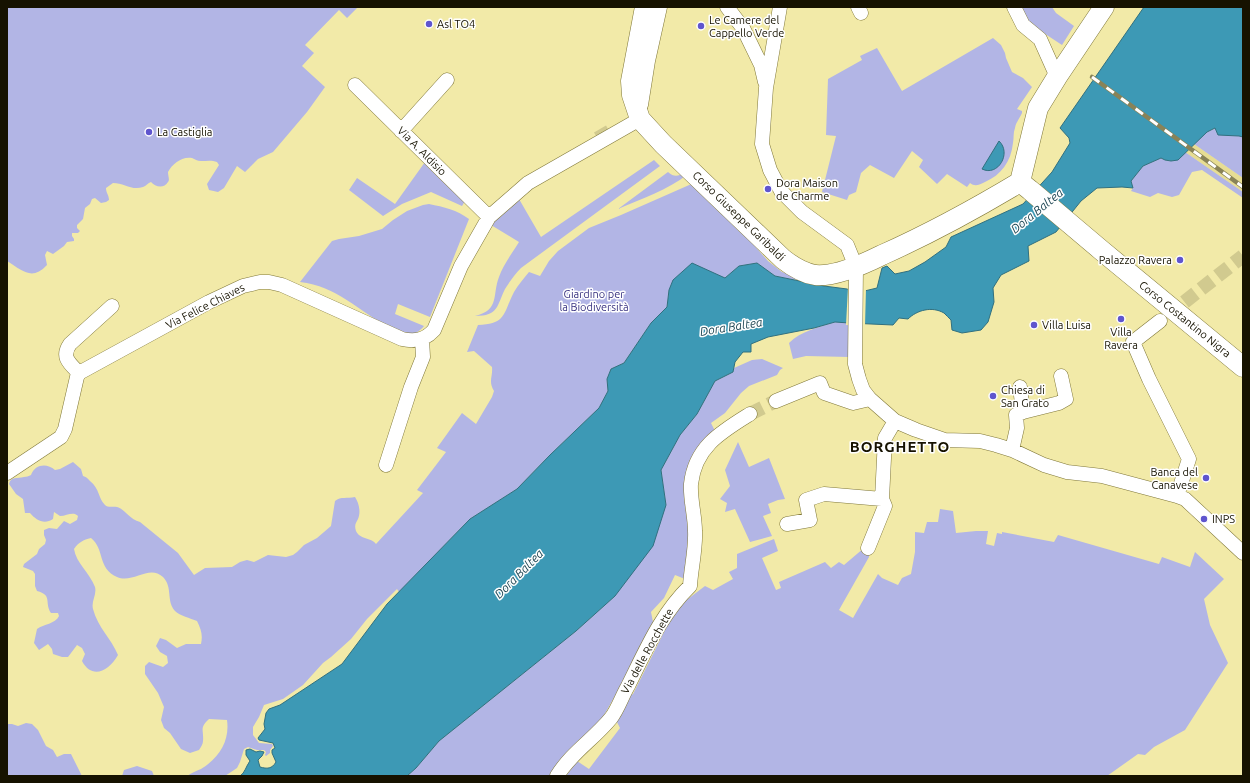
<svg xmlns="http://www.w3.org/2000/svg" width="1250" height="783" viewBox="0 0 1250 783" font-family="Ubuntu,sans-serif">
<style>
.built{fill:#e7dd93}
.green{fill:#b2b5e5}
.water{fill:#3d99b5;stroke:#31707f}
.pier{fill:#f2eaa8}
.lines{fill:none;stroke-linecap:round;stroke-linejoin:round}
.minor-tunnel{stroke:#d1ca8f;stroke-width:14;stroke-dasharray:14 7;stroke-linecap:butt}
.minor-casing{stroke:#807839;stroke-width:15}
.secondary-casing{stroke:#807839;stroke-width:21}
.minor{stroke:#fff;stroke-width:14}
.secondary{stroke:#fff;stroke-width:20}
.rail-casing{stroke:#898358;stroke-width:4.5}
.rail{stroke:#fff;stroke-width:3;stroke-dasharray:9;stroke-linecap:butt}
.poi-dot{fill:#5f55ce;stroke:#fff;stroke-width:1.5}
.labels{text-anchor:middle;stroke-width:3;stroke-linejoin:round;paint-order:stroke}
.poi-label{font-size:11px;fill:#161200;stroke:#fff;text-anchor:start}
.street-label{font-size:11px;fill:#161200;stroke:#fff}
.park-label{font-size:11px;fill:#393380;stroke:#fff}
.water-label{font-size:12px;font-style:italic;fill:#1e4653;stroke:#fff}
.district-label{font-size:15px;font-weight:bold;letter-spacing:1px;fill:#161200;stroke:#fff}
</style>
<rect width="100%" height="100%" fill="#f2eaa8"/>
<!-- built -->
<path class="built" d="M1194 144 1243 178V192L1185 152Z"/>
<!-- green -->
<path class="green" d="M7 7H358L347 18 339 10 305 45 314 53 302 66 325 87 307 112 273 152 258 159 245 172 237 166 224 188 218 192 209 190 207 184 219 165 217 162C212 160 207 161 201 161 197 161 195 159 192 158 182 156 172 164 168 172 168 176 170 180 168 182 164 189 155 187 151 182 148 183 146 186 143 187 132 191 124 183 113 183L106 188C106 193 109 195 109 200L106 202 101 203 95 198 92 199 90 204 85 208 83 219 77 225V228L80 231 78 233H72V236L74 239V241L67 242 64 246 53 254 47 251 45 255 47 265C32 281 23 271 7 261Z
M1020 7H1052L1056 13 1074 26 1062 45 1027 22Z
M993 38 1001 45 1005 53 1006 58 1012 72 1023 78 1032 87 1017 109 1022 111V113C1020 118 1016 122 1015 128 1013 133 1014 138 1013 143 1011 162 1001 175 985 182 979 185 975 187 970 183L967 187 947 174 937 184 919 167 923 160 912 151 894 178 870 165 861 173 856 192 849 195 847 200 822 192 836 136 826 135 828 79 862 60 860 56 877 48 902 91Z
M1216 128 1243 137V178L1194 144 1207 132Z
M1185 152 1243 192V198L1202 170 1192 172 1179 195 1172 197 1158 193 1150 197 1131 191 1133 188 1131 181 1143 166 1161 158C1172 164 1177 160 1185 152Z
M654 160 660 166 521 268C515 274 510 281 505 289 497 305 499 316 475 316 500 310 492 295 499 277 503 265 513 252 519 242L491 225 519 199 541 237Z
M425 162 465 201 462 206 431 192 402 204 383 216 349 190 357 178 395 204Z
M668 172C675 178 678 176 686 172L688 174C668 190 641 199 618 209Z
M696 182 722 209 768 261 782 272 794 276 796 280 775 276 757 263 739 266 725 278 669 290 667 307 651 323 624 363 611 369 607 379 608 391 599 408 550 455 517 489 470 519 399 592 397 589 367 619 351 639 331 657 323 663 303 685 283 699 264 705 259 717 253 727V735L259 743 272 744 273 746 270 750V753L266 756 265 755 266 752 264 750H257L248 747 244 749 240 762 237 768 225 776H187C191 773 196 771 201 769 219 758 230 741 227 720L209 719C199 728 204 730 203 741 203 744 201 747 199 750L190 753 181 749 170 733 164 728 161 720 164 707 158 693 145 674V666L149 662 163 667 168 663 167 656 160 652 156 646 160 638 166 640 177 648 186 644H201C203 635 201 629 197 621 190 618 180 616 175 611 166 601 173 587 163 577 149 564 133 584 117 577 97 568 105 549 91 538 83 540 79 542 74 549 76 563 90 573 95 587 97 595 91 601 93 609 98 628 111 638 118 655 109 671 92 680 82 661L85 654 82 648 77 645 68 657H62L53 654 52 649 48 644 39 650 34 643 37 629C44 624 55 624 59 616L58 613H51C44 603 53 595 37 591L35 586V574L33 571 23 567 24 564 37 554 39 549 45 544 46 540 44 535V530L49 528 57 529 64 521 70 524 77 520 78 516C73 511 67 516 60 516L54 512 53 519C44 525 36 520 30 513H25L23 499 16 494 9 484C11 476 17 479 24 477 26 477 29 476 31 475 35 464 47 463 55 470L60 469 73 462 81 469 83 476C87 477 88 479 90 481 100 489 98 498 105 505 108 508 113 506 117 507 125 509 129 519 140 522L178 553 194 575 205 568 232 567 240 562 247 560 254 562 268 555 286 557 293 555 297 552 304 545 317 538 331 526 335 501C341 496 347 499 355 497 359 503 361 512 358 519 356 523 354 525 356 531 360 540 371 537 376 544L423 493 417 490 446 452 437 448 462 413 476 424 492 397 494 391C488 381 493 377 492 367L474 351 467 352 478 325C507 324 503 313 514 292 518 285 524 278 529 272L540 276 549 261 558 251 589 228 621 215Z
M429 204C444 207 457 210 469 219L430 317 398 304 395 314 424 326C420 331 412 337 406 335 400 334 394 330 389 327 358 311 337 286 300 282L332 241 339 239 359 236 382 229 393 220 407 211 423 205Z
M835 322 852 323 849 357 806 356 793 359 789 343C801 331 819 327 835 322Z
M762 359 783 368 780 370 777 375 749 386 741 393 725 413 711 423 716 433 695 459 690 581 675 575 664 598 651 612 654 627 603 717 550 776H407L416 768 439 741 576 631 615 596 666 505 661 470 680 435 697 414 715 381 733 372 734 368 752 360Z
M738 442 749 467 769 458 785 499 778 500 768 504 771 513 763 516 772 536 750 542 735 509 725 512 727 503 720 499 730 486 725 470Z
M940 509 953 511 956 533 976 531H988L986 544 994 546 997 533 1002 534V532L1054 542 1058 535 1159 564 1162 557 1190 567 1195 552 1224 579 1204 599 1210 625 1228 663 1185 730 1154 747 1145 755 1138 754 1107 776H566L577 761 589 769 620 728 615 718 629 696 633 694 676 608 705 586 713 590 733 579 729 572 737 568V554L774 539 778 551 762 558 776 590 781 588 779 582 825 562 831 568 839 562 844 565 864 548 869 554V557L839 610 853 618 878 574 882 578 898 585 902 578 911 574 915 552V532L924 533 927 522H938Z
M26 723 32 724 38 730 46 746 53 750 57 757 64 754H71L82 776H7V724H12L18 726Z
M137 766 152 771 154 776H122L124 770Z"/>
<!-- water -->
<path class="water" d="M1144 7H1243V137L1239 136 1218 135 1215 128 1207 132 1178 160 1171 161 1165 160 1161 158 1143 166 1131 181 1133 188 1122 187 1097 188 1081 201 1056 232 1028 246 1029 261 1001 275 993 288 994 302 988 322 981 330 962 333 952 330 951 320C949 318 946 315 944 313 932 306 917 310 908 319L899 318 893 325 849 323 835 322 814 328 768 337 751 344V352H743L735 362 733 372 715 381 697 414 680 435 661 470 666 505 653 546 615 596 576 631 439 741 416 768 407 776H240C245 773 246 766 250 761L246 755V750L250 749 256 752 260 751 264 752 262 756 258 760 260 767C267 769 272 769 276 762L272 753V750L275 748 273 743 259 740 258 738 265 729 264 724 266 713 269 709 280 705 342 664 387 604 470 519 517 489 550 455 599 408 608 391 607 379 611 369 624 363 651 323 667 307 669 290 673 280 692 263 725 278 739 266 757 263 775 276 824 286 847 289 856 293 877 288 882 268 887 266 895 274 909 271 925 262 946 247 951 237 1023 204 1052 172 1070 143 1069 138 1060 128Z
M999 141C1012 153 998 177 982 169Z"/>
<!-- pier -->
<path class="pier" d="M848 287 856 291 866 288 865 326 846 325Z"/>
<g class="lines">
<!-- minor-tunnel -->
<path class="minor-tunnel" d="M600 129 603 134
M1168 315 1243 256
M750 414 776 401"/>
<defs>
<path id="minor" d="M727 7 743 28 761 65 765 82
M780 7 766 88 762 144 770 170 781 191 802 212 847 245 856 267 855 364 859 379 863 390 870 399 895 421 916 430 945 440 980 441 996 445 1012 450 1044 465 1067 472 1102 476 1177 496 1185 499 1243 553
M858 7 861 13
M1014 7 1023 25 1040 39 1057 77
M355 85 489 217
M641 105 648 61 660 7
M401 131 447 80
M1160 321 1133 342 1149 379 1189 459 1177 496
M79 373C69 363 61 357 70 344L112 306
M776 401 820 383 824 393 853 403 870 399
M1023 412 1059 403 1066 399 1061 376
M1012 450 1017 428 1016 415 1023 412 1020 387
M386 465 411 387 423 357 422 339
M7 473 61 437 65 429 77 377 79 373 209 302 243 286 260 282H269L282 285 402 339C415 342 425 340 434 330L461 266 489 217 528 183 640 119
M787 524 810 520 806 500 824 494 882 499
M868 548 885 506 882 499 885 438 895 421
M557 776C571 753 594 739 611 718 618 709 622 696 628 686 646 650 661 614 690 586 691 568 696 549 695 531 695 516 690 499 691 484 695 447 721 432 750 414"/>
<path id="secondary" d="M645 7 631 81 632 95 640 119 663 144 783 259C792 266 803 273 815 275 836 277 864 264 882 255 929 234 975 209 1020 182
M1020 182 1030 190 1101 250 1243 367
M1020 182 1038 108 1057 77 1104 7"/>
</defs>
<!-- minor casing -->
<use href="#minor" class="minor-casing"/>
<!-- secondary casing -->
<use href="#secondary" class="secondary-casing"/>
<!-- minor -->
<use href="#minor" class="minor"/>
<!-- secondary -->
<use href="#secondary" class="secondary"/>
<defs>
<path id="rail" d="M1092 77 1243 187"/>
</defs>
<!-- rail casing -->
<use href="#rail" class="rail-casing"/>
<!-- rail -->
<use href="#rail" class="rail"/>
</g>
<!-- markers -->
<g class="poi-dot">
<circle cx="429" cy="24" r="4"/>
<circle cx="701" cy="26" r="4"/>
<circle cx="149" cy="132" r="4"/>
<circle cx="768" cy="189" r="4"/>
<circle cx="1180" cy="260" r="4"/>
<circle cx="1121" cy="319" r="4"/>
<circle cx="1034" cy="325" r="4"/>
<circle cx="993" cy="396" r="4"/>
<circle cx="1206" cy="478" r="4"/>
<circle cx="1204" cy="519" r="4"/>
</g>
<g class="labels">
<!-- poi labels -->
<g class="poi-label">
<text x="709" y="24">Le Camere del<tspan x="709" dy="13">Cappello Verde</tspan></text>
<text x="437" y="28">Asl TO4</text>
<text x="157" y="136">La Castiglia</text>
<text x="776" y="187">Dora Maison<tspan x="776" dy="13">de Charme</tspan></text>
<text x="1172" y="264" text-anchor="end">Palazzo Ravera</text>
<text x="1042" y="329">Villa Luisa</text>
<text x="1121" y="336" text-anchor="middle">Villa<tspan x="1121" dy="13">Ravera</tspan></text>
<text x="1001" y="394">Chiesa di<tspan x="1001" dy="13">San Grato</tspan></text>
<text x="1198" y="476" text-anchor="end">Banca del<tspan x="1198" dy="13">Canavese</tspan></text>
<text x="1212" y="523">INPS</text>
</g>
<!-- street labels -->
<g class="street-label">
<text transform="translate(422 151) rotate(45)" y="4">Via A. Aldisio</text>
<text transform="translate(739 216) rotate(44)" y="4">Corso Giuseppe Garibaldi</text>
<text transform="translate(205 306) rotate(-27)" y="4">Via Felice Chiaves</text>
<text transform="translate(1185 319) rotate(39)" y="4">Corso Costantino Nigra</text>
<text transform="translate(647 651) rotate(-61)" y="4">Via delle Rocchette</text>
</g>
<!-- park labels -->
<g class="park-label">
<text x="594" y="298">Giardino per<tspan x="594" dy="13">la Biodiversità</tspan></text>
</g>
<!-- water labels -->
<g class="water-label">
<text transform="translate(1037 211) rotate(-39)" y="4">Dora Baltea</text>
<text transform="translate(731 327) rotate(-9)" y="4">Dora Baltea</text>
<text transform="translate(519 574) rotate(-45)" y="4">Dora Baltea</text>
</g>
<!-- district labels -->
<g class="district-label">
<text x="900" y="452">BORGHETTO</text>
</g>
</g>
<!-- border -->
<rect width="1250" height="783" fill="none" stroke="#161200" stroke-width="16"/>
</svg>
